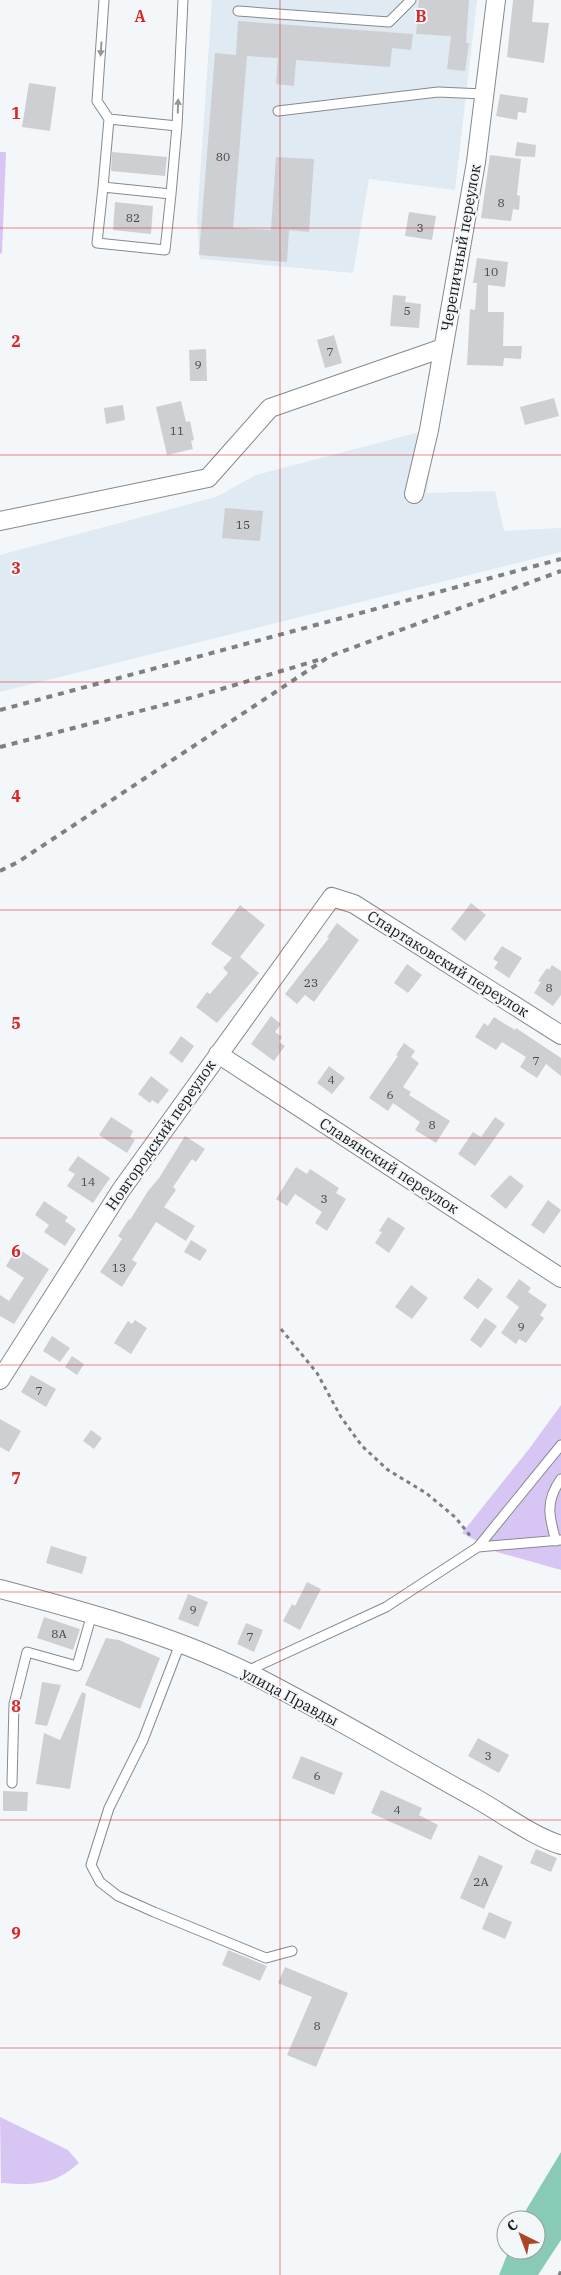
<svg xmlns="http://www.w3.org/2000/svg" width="561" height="2275" viewBox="0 0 561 2275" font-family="'IBM Plex Serif',serif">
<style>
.built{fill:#dfeaf2}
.green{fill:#d7c6f4}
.water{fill:#88cab6}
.building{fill:#cecfd3}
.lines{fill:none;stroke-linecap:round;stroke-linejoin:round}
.lane-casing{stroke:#878a8d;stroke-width:11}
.street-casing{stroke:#878a8d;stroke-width:20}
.path{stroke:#7c7f81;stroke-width:3;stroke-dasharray:4 4;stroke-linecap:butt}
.lane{stroke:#fff;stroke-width:9}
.street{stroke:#fff;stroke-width:18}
.rail{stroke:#7e8183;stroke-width:4;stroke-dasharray:6 6;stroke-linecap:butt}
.oneway{fill:#969797}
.grid{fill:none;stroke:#d62828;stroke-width:1;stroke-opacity:0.55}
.labels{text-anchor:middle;stroke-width:4;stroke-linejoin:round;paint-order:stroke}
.number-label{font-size:12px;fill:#434547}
.street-label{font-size:15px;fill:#151718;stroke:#f3f7fa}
.grid-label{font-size:16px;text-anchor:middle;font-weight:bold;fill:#d62828;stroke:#f3f7fa;stroke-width:4;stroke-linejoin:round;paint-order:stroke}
</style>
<rect width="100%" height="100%" fill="#f3f7fa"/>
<!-- built -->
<path class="built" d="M212 0H477L455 190 369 179 353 273 200 259 197 220Z
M420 432 433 436 427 493 495 491 504 531 561 528V552L0 692V555L216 497 256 475Z"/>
<!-- green -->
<path class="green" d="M6 152 2 253 0 254V152Z
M561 1405V1570L497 1552 462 1533 529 1449Z
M0 2117 68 2150 79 2163C53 2186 34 2185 1 2183Z"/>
<!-- water -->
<path class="water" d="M561 2152V2240L538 2275H499L509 2250H536V2220H520Z"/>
<!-- building -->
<path class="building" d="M419 0H469L466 43H469L465 71 447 69 451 36 416 34Z
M513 0H534L532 22 549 23 544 63 507 57Z
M238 21 413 34 411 50 392 48 390 67 296 60 294 86 276 84 278 58 247 56 233 228 271 230 276 157 314 159 309 232 289 230 287 262 199 255 215 53 236 55Z
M29 83 56 87 50 131 22 127Z
M500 94 528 98 526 113 518 112 517 120 496 116Z
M517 142 536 145 535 157 515 156Z
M112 152 167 157 165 176 111 171Z
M490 155 521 159 517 195 520 196 519 210 513 209 511 221 481 218Z
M115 202 153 206 151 234 113 230Z
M409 212 436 216 432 240 405 236Z
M477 258 508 262 505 287 488 285V312H504L503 346H522L521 359 504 358 503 366 467 365 470 309 475 310 477 283H473Z
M393 295 406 296 405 302 421 304 419 328 390 326Z
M334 335 342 363 325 368 317 340Z
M206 349 207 381H190L189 350Z
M554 398 559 416 525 425 520 407Z
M181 401 186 422 190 421 194 440 191 441 193 449 167 455 156 407Z
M123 405 125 420 106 424 104 408Z
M225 508 263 511 260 541 222 538Z
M471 903 486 915 465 941 451 929Z
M240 905 265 925 240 957 259 973 217 1023 196 1007 207 992 210 994 228 973 223 968 232 958 211 944Z
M337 923 359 940 314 1002 305 995 297 1004 285 994 329 938 327 937Z
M502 946 522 958 509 978 494 968 498 962 493 959Z
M407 964 422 975 408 993 394 983Z
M552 965 561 971V995L553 1006 534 993 541 982 538 981 547 968 549 970Z
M271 1016 281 1024 275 1032 282 1037 279 1042 285 1046 274 1061 251 1044Z
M494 1017 515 1030 516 1028 561 1058V1076L546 1064 537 1078 520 1067 526 1057 502 1042 496 1050 475 1037 484 1023 488 1026Z
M181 1036 194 1046 182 1063 169 1053Z
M404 1043 415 1051 411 1057 419 1063 403 1087 411 1092 409 1095 450 1121 436 1143 415 1130 420 1122 393 1103 388 1111 369 1098 398 1056 396 1055Z
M329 1066 345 1078 332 1094 317 1083Z
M151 1076 169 1090 158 1104 152 1100 150 1103 138 1094Z
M111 1117 133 1131 130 1137 135 1140 127 1153 99 1135Z
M495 1117 505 1124 475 1166 458 1154 473 1132 481 1137Z
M185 1136 205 1149 196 1162 192 1159 173 1187 176 1190 164 1207 195 1226 186 1241 156 1222 132 1260 137 1263 122 1287 100 1272 122 1239 118 1236 129 1219 130 1220 148 1191 159 1178Z
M78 1156 110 1178 93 1203 67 1186 75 1174 68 1170Z
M296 1167 307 1174 310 1169 339 1188 336 1193 346 1199 327 1231 315 1223 322 1212 295 1194 287 1206 276 1199Z
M510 1175 524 1186 506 1209 490 1196Z
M548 1200 561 1210 544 1234 531 1225Z
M44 1201 68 1217 65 1221 76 1229 65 1246 44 1232 49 1225 35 1215Z
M388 1217 405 1228 389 1253 375 1243 382 1232 379 1231Z
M191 1240 207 1250 200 1261 184 1252Z
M17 1248 49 1269 14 1324 0 1316V1295L9 1301 24 1278 6 1266Z
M478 1278 493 1289 478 1309 463 1298Z
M519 1279 531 1288 528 1292 547 1305 540 1315 544 1318 526 1343 519 1339 516 1344 501 1333 519 1307 506 1297Z
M411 1285 428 1298 412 1319 395 1307Z
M485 1318 497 1326 481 1348 470 1340Z
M135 1320 147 1328 131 1354 114 1343 128 1321 132 1324Z
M52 1336 70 1348 60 1362 43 1351Z
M72 1356 84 1364 77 1375 65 1367Z
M31 1375 56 1389 46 1407 21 1392Z
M0 1419 21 1431 9 1452 0 1447Z
M91 1430 102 1438 94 1449 83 1441Z
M51 1546 87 1557 82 1574 46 1563Z
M307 1582 321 1589 300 1630 283 1621 292 1604 295 1606Z
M188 1594 208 1602 198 1627 178 1619Z
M44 1617 80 1629 73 1650 37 1638Z
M246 1623 263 1630 254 1652 237 1644Z
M106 1638 119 1640 160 1658 140 1709 85 1685Z
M42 1682 61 1685 47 1726 35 1724Z
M82 1692 86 1694 70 1789 36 1784 44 1733 60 1740Z
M478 1738 509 1755 499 1773 468 1756Z
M301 1756 343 1773 334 1795 292 1778Z
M381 1790 422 1808 419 1815 438 1825 431 1840 371 1813Z
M3 1791 28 1792 27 1811H3Z
M536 1849 557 1858 551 1872 530 1863Z
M479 1855 503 1866 484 1909 460 1898Z
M489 1912 512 1922 505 1939 482 1929Z
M228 1950 267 1966 260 1981 222 1965Z
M285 1967 348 1993 316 2067 287 2055 312 1997 278 1983Z"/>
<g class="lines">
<defs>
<path id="lane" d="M104 0 97 101 109 119 177 126 183 0
M238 11 389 22 411 0
M278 111 438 92 484 94
M109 119 103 187 171 194 177 126
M103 187 97 243 165 250 171 194
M556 1541C549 1517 545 1501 561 1479
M478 1547 561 1540
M180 1644 143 1740 109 1808 91 1865 100 1882 118 1896 154 1912 266 1958 292 1951
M247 1671 386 1607 478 1547 561 1445
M12 1783 14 1704 27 1652 77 1666 92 1614"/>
<path id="street" d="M414 494 429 430 476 162 496 0
M0 521 208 478 270 408 443 348
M218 1054 561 1278
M0 1380 121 1190 332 897 354 904 561 1035
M0 1589C83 1611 169 1634 247 1672 324 1711 399 1756 475 1798 504 1814 530 1835 561 1845"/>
</defs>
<!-- lane casing -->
<use href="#lane" class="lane-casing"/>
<!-- street casing -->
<use href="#street" class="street-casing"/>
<!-- path -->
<path class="path" d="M281 1329 317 1373 341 1417 362 1446 388 1470 426 1493 455 1517 472 1538
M559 2275 561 2271"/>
<!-- lane -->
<use href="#lane" class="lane"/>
<!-- street -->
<use href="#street" class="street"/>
<!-- rail -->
<path class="rail" d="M0 710 561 559
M0 747 198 696 318 660
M0 871 18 862 330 656 561 571"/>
</g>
<!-- one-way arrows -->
<defs><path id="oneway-solid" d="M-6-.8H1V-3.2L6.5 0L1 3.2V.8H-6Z" transform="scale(1.25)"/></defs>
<g class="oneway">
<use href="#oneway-solid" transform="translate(101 49) rotate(94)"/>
<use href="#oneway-solid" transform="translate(178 106) rotate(-88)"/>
</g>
<!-- grid -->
<path class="grid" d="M280 0V2275M0 228H561M0 455H561M0 682H561M0 910H561M0 1138H561M0 1365H561M0 1592H561M0 1820H561M0 2048H561"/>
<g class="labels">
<!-- number labels -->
<g class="number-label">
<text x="223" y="161">80</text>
<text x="501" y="207">8</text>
<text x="133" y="222">82</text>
<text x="420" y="232">3</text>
<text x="491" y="276">10</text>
<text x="407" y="315">5</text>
<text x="330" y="356">7</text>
<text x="198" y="369">9</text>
<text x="177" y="435">11</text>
<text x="243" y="529">15</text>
<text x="311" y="987">23</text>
<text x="549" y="992">8</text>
<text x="536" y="1065">7</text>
<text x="331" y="1084">4</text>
<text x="390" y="1099">6</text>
<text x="432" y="1129">8</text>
<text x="88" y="1186">14</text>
<text x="324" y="1203">3</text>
<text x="119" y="1272">13</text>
<text x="521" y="1331">9</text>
<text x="39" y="1395">7</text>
<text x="193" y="1614">9</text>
<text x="59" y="1638">8А</text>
<text x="250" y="1641">7</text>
<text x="488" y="1760">3</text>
<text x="317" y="1780">6</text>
<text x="397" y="1814">4</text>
<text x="481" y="1886">2А</text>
<text x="317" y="2030">8</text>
</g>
<!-- street labels -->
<g class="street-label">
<text transform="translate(461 248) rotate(-80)" y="5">Черепичный переулок</text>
<text transform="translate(448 964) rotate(32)" y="5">Спартаковский переулок</text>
<text transform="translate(161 1135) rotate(-55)" y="5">Новгородский переулок</text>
<text transform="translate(389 1166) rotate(33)" y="5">Славянский переулок</text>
<text transform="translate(290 1697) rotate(28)" y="5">улица Правды</text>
</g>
</g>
<g class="grid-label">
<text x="140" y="22">A</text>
<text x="421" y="22">B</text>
<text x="16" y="119">1</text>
<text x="16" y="347">2</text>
<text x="16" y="574">3</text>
<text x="16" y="802">4</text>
<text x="16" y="1029">5</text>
<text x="16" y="1257">6</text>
<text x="16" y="1484">7</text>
<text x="16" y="1712">8</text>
<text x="16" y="1939">9</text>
</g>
<!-- north arrow -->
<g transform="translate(521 2235) rotate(318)"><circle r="24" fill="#f3f7fa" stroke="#9a9da0"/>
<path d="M0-4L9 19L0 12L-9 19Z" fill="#ac4521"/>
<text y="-8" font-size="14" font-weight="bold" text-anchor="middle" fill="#151718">С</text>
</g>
</svg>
